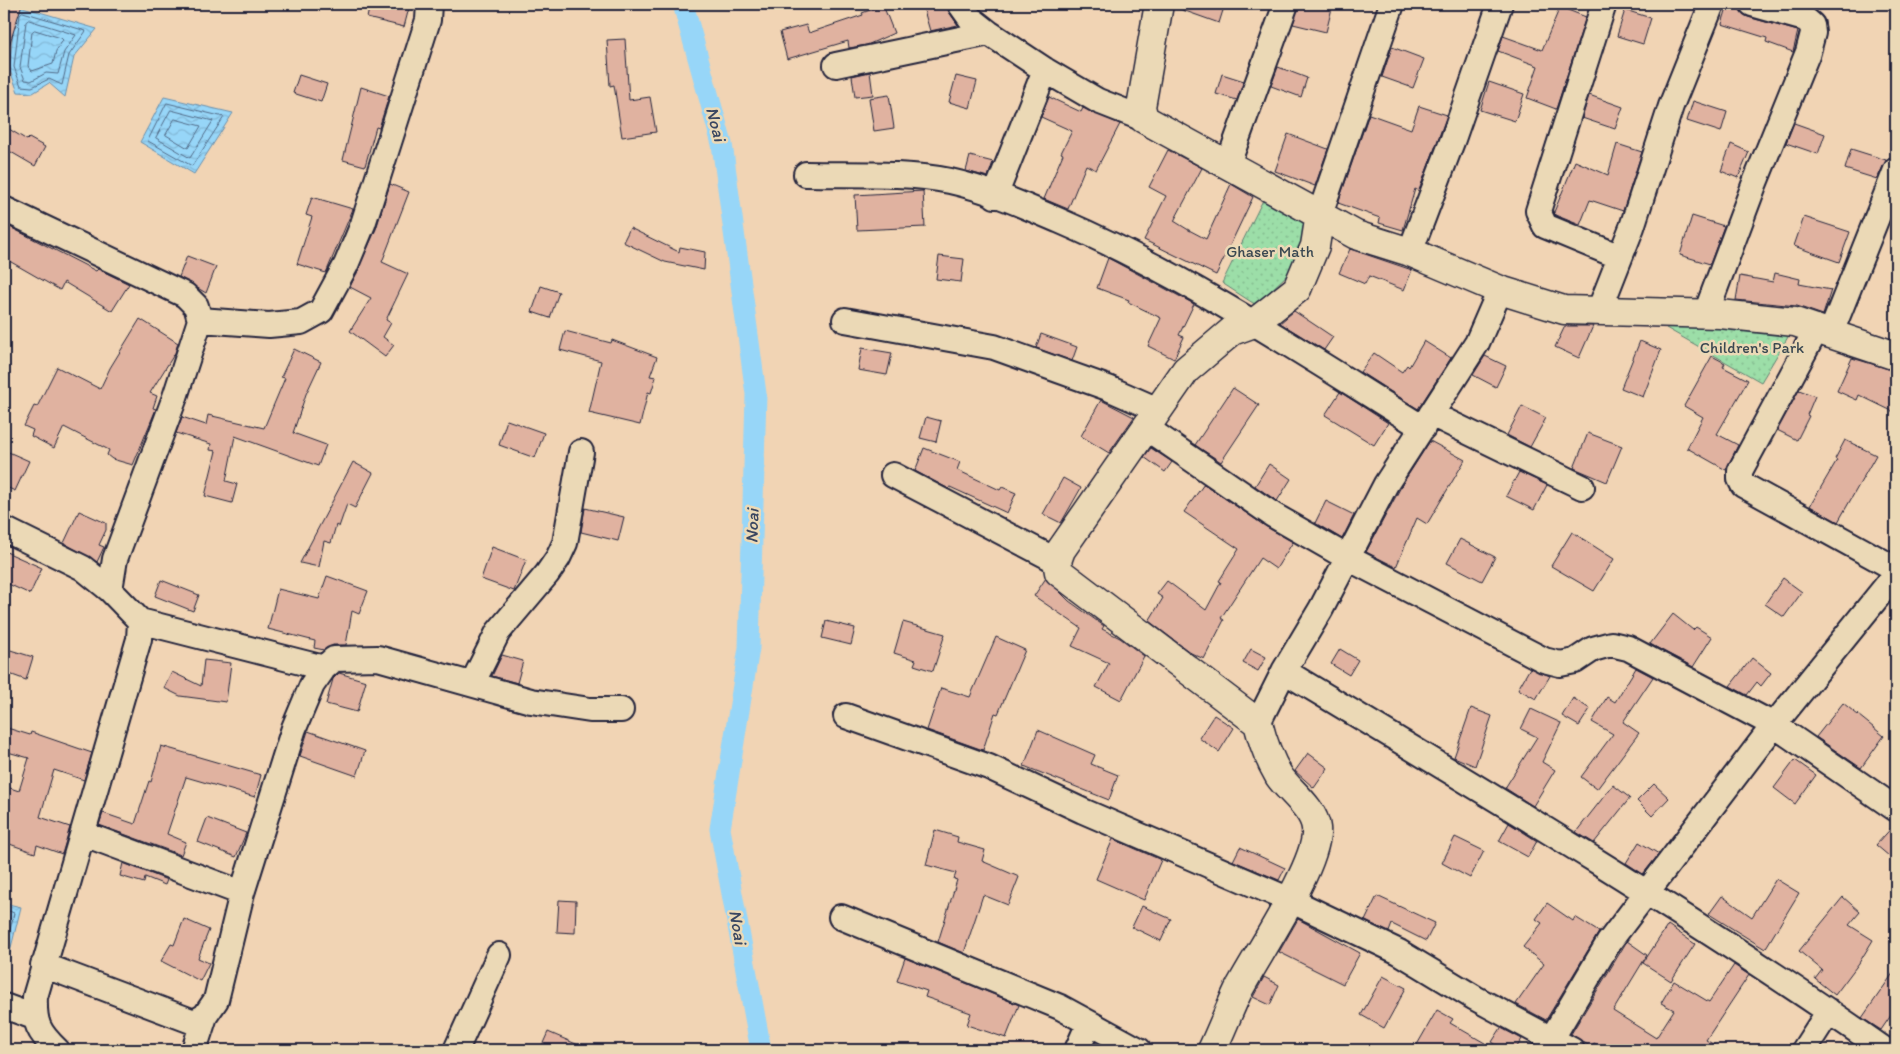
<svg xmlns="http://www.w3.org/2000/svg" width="1900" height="1054" viewBox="0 0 1900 1054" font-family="Itim,sans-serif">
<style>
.park{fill:url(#park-dots);stroke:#5f8072}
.water{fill:url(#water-waves);stroke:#688eac}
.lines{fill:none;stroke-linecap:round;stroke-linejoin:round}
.shore{stroke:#516a87;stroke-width:1}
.canal{stroke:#97d6f8;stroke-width:21}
.building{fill:#e0b2a0;stroke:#22223b}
.minor-casing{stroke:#22223b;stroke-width:28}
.tertiary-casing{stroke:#22223b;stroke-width:31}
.minor{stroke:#ebd9b6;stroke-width:24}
.tertiary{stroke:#ebd9b6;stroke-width:28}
.labels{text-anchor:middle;stroke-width:5;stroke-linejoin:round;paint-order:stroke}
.park-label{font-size:16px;fill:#3a4851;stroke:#ebd9b6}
.water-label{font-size:18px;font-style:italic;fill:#394661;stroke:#ebd9b6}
</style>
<defs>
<pattern id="park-dots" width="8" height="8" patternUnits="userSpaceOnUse" patternTransform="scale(1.25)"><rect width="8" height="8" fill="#9cdea8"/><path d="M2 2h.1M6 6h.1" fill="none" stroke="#86be92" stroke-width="1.8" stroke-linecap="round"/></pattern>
<pattern id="water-waves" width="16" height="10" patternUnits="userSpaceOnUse" patternTransform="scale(1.25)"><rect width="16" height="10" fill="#97d6f8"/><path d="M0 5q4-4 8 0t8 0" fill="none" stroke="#82b7d6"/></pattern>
</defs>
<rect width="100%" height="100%" fill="#f1d4b4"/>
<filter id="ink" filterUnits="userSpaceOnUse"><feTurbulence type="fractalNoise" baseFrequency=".02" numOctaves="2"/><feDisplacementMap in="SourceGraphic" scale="10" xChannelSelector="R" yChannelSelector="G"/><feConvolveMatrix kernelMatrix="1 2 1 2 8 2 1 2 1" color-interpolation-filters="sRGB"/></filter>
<g filter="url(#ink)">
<!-- park -->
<path class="park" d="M1263 200 1308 225 1295 267 1256 305 1222 283Z
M1672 318 1794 327 1761 382 1666 328Z"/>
<!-- water -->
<path class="water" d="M16 5 97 29 74 57 65 97 49 83 33 93 18 92 9 68Z
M164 97 233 113 194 174 140 142Z
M4 903 21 907 4 976Z"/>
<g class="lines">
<!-- shore -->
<path class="shore" d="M23 12 86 31 69 55 62 85 49 79 32 87 21 86 14 67 20 14Z
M29 20 76 35 64 52 58 74 46 73 31 81 25 80 20 67 26 22Z
M35 30 61 38 63 40 56 51 53 64 32 71 28 66 32 32Z
M167 103 224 117 192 166 148 141Z
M171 110 213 121 190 158 156 138Z
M175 119 201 126 188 148 166 135Z
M4 909 14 913 4 955"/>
<!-- canal -->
<path class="canal" d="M683 4 722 144 756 394 749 648 720 829 761 1050"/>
</g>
<!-- building -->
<path class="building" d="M4 4H22L8 49H4Z
M370 4H410L404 27 367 18Z
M934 4H947L949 12 958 25 930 31 923 7Z
M1174 4H1225L1219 23 1174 7Z
M1299 4H1333L1326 32 1293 24Z
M1728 4H1739L1742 13 1748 17 1798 31 1793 52 1766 42 1767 38 1722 24Z
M883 5 894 33 867 45 849 48 848 41 787 59 780 32 806 25 809 33 863 15 862 13Z
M1560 7 1586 17 1556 109 1527 98 1538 66 1498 51 1503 36 1542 50Z
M1625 10 1651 18 1643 44 1617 36Z
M625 39 629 100 650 97 656 132 622 137 614 85 610 86 607 40Z
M1392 47 1424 59 1413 88 1382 77Z
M1278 67 1307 78 1301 97 1271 86Z
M870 72 873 95 855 97 852 76Z
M1222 74 1244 81 1237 100 1216 94Z
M299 75 327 84 321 102 293 93Z
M956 76 977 81 970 108 949 102Z
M1489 82 1524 94 1515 121 1480 110Z
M361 87 389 96 379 128 376 127 365 166 343 160Z
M889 95 894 128 874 131 869 98Z
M1589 95 1623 107 1615 129 1582 118Z
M1049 97 1081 112 1083 108 1120 124 1096 170 1086 165 1068 209 1044 199 1063 154 1061 153 1072 131 1041 117Z
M1693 101 1727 112 1721 132 1687 121Z
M1419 106 1447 115 1419 191 1415 189 1403 230 1379 223 1380 218 1338 203 1369 114 1411 129Z
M1794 123 1825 134 1818 154 1786 143Z
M4 126 27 140 29 138 45 147 35 166 4 148Z
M1288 134 1328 149 1315 186 1275 171Z
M1617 144 1642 152 1623 211 1590 200 1580 225 1555 215 1554 212 1575 161 1608 175Z
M1731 144 1749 152 1738 178 1721 171Z
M1851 149 1886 160 1877 179 1845 169Z
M1168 150 1202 168 1174 221 1187 229 1206 239 1231 184 1253 197 1216 275 1144 240 1166 196 1149 187Z
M970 156 993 162 988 177 966 171Z
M390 184 409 192 382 262 408 274 386 320 391 323 383 337 394 345 385 357 350 331 371 298 350 287 376 229Z
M923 191 925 227 857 230 855 195Z
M312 197 353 209 326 273 297 264 312 217 306 215Z
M1692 216 1724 226 1710 264 1680 255Z
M1804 217 1850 232 1839 262 1794 246Z
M4 224 96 271 98 269 129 284 112 311 64 282 60 290 4 258Z
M630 228 679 252 680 247 705 252 704 270 665 262 623 242Z
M1350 249 1412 270 1404 290 1369 276 1365 284 1339 273Z
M187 256 216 267 206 293 179 277Z
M939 256 964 259 961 282 936 279Z
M1108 258 1194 304 1179 335 1184 337 1174 359 1148 346 1161 318 1128 302 1129 300 1097 288Z
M1775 273 1800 279 1799 284 1831 290 1823 315 1797 306 1736 300 1740 276 1773 282Z
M541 286 559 292 550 318 532 312Z
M1294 311 1333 337 1324 350 1280 323Z
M140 319 178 343 175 353 150 393 157 396 153 408 156 409 133 465 112 459 107 455 109 450 64 427 54 448 31 436 33 430 24 426 34 406 37 407 57 367 100 389 110 368Z
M1565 326H1593L1579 358 1555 347Z
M565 331 611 343 612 340 657 357 650 376 656 377 651 393 648 392 640 425 589 413 601 361 560 350Z
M1041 334 1077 347 1072 361 1036 348Z
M1424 341 1451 358 1418 409 1360 372 1374 353 1402 372 1407 365 1409 367Z
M1640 341 1661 350 1643 397 1621 388Z
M862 348 892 353 887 375 858 370Z
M294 349 321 362 306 394 293 433 326 445 318 466 235 436 226 481 237 484 232 503 205 496 216 451 210 450 211 444 176 433 182 417 206 425 208 415 264 428 285 378 281 377Z
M1485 356 1506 366 1496 387 1473 375Z
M1712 356 1725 363 1723 367 1748 380 1717 434 1738 445 1726 470 1687 448 1703 417 1684 406Z
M1852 358 1896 371V413L1859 395 1857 400 1837 391Z
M1233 388 1259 405 1221 462 1195 445Z
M1799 390 1815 396 1807 415 1809 416 1797 440 1777 430Z
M1340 392 1388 423 1374 445 1325 415Z
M1101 400 1134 417 1109 453 1081 436Z
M1522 406 1546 418 1530 447 1507 435Z
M926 417 941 421 936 442 920 438Z
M507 420 544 433 535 458 499 445Z
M1588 433 1622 446 1607 482 1574 468Z
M1845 440 1876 455 1838 522 1810 506 1837 460 1835 459Z
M1430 441 1465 460 1427 524 1417 518 1396 567 1366 552 1403 483Z
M924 448 960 462 957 470 1000 490 1002 487 1016 493 1007 513 950 487 949 489 915 471Z
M1151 448 1172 462 1165 472 1144 457Z
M4 450 29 461 15 491 4 486Z
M353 462 373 473 355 508 347 504 339 527 336 525 331 543 324 541 319 567 300 563Z
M1269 464 1291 479 1277 501 1255 486Z
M1519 472 1547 485 1534 510 1506 496Z
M1063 478 1081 488 1061 523 1043 514Z
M1204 484 1265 526 1293 542 1276 569 1260 558 1221 618 1224 620 1204 659 1191 653 1149 621 1163 598 1157 594 1167 581 1206 610 1221 582 1219 581 1239 549 1184 512Z
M1326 501 1354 515 1342 539 1315 523Z
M585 508 624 517 618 541 581 532Z
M79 511 106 523V530L99 545 104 547 97 562 64 543Z
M1572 532 1614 559 1594 591 1551 566Z
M1460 539 1495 557 1482 581 1447 563Z
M492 547 526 560 514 591 481 579Z
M4 551 42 568 30 594 4 582Z
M327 576 368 591 359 614 352 611 346 645H333L324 650 314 648 315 641 268 629 278 589 319 599Z
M1046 578 1069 601 1104 626 1102 629 1120 638 1144 656 1121 700 1096 687 1109 663 1072 646 1081 628 1034 596Z
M1783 578 1802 592 1784 617 1765 604Z
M161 580 199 595 193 611 155 596Z
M1673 614 1693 630 1696 627 1712 637 1693 667 1650 644Z
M826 621 855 628 851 645 822 638Z
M903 622 945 634 933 671 914 665 916 660 894 653Z
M996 637 1025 650 998 714 995 713 983 750 927 730 941 688 970 697Z
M4 648 33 657 26 680 4 672Z
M1251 649 1266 657 1258 671 1243 663Z
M1340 649 1358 660 1349 675 1331 664Z
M502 655 523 661 517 683 492 676Z
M1752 658 1771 673 1761 686 1757 682 1747 695 1730 686Z
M204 660 231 663 226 702 180 696 164 688 172 672 201 686Z
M1530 668 1550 676 1536 699 1518 689Z
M1636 668 1653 677 1623 722 1639 733 1597 789 1581 777 1613 734 1592 722 1607 697 1615 702Z
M339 673 366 681 357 712 326 704 333 679Z
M1573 698 1590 709 1579 726 1562 716Z
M1843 703 1884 736 1861 768 1816 737Z
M1471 708 1492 716 1475 766 1454 757Z
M1531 709 1561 723 1542 762 1555 770 1533 806 1505 788 1537 737 1521 729Z
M1214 715 1234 728 1219 752 1199 738Z
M4 727 30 735 31 732 92 753 84 780 54 770 40 817 70 827 62 854 37 845 35 853 4 842V786L19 791 29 758 4 751Z
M1038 730 1095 755 1091 764 1118 775 1109 800 1024 766Z
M308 731 365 751 357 776 300 756Z
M161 746 261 775 255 797 186 777 167 834 186 842 181 855 99 825 103 813 135 824 149 781 151 782Z
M1308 753 1328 768 1314 788 1295 771Z
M1795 760 1816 775 1795 804 1774 788Z
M1654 784 1669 798 1652 816 1637 801Z
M1613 785 1630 798 1594 843 1576 832Z
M207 818 246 833 236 857 198 842Z
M1509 823 1537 841 1528 857 1499 841Z
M1896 823V862L1876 845Z
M935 830 958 837 957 842 985 850 982 861 1019 877 1008 905 983 895 964 953 938 942 957 880 954 879 956 873 926 865Z
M1455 837 1484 851 1470 878 1442 863Z
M1113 839 1161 860 1144 900 1096 879Z
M1639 842 1659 854 1643 874 1626 863Z
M1240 847 1285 868 1279 880 1233 861Z
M123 863 167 880 165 885 145 877 144 883 120 876Z
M1776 879 1799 893 1765 949 1709 914 1722 896 1752 917Z
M1377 896 1435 923 1426 941 1392 924 1389 932 1365 921Z
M1843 897 1860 912 1849 925 1873 940 1859 963 1835 995 1815 979 1822 970 1799 951Z
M559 900 576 901 575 933 557 932Z
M1547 903 1573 921 1575 917 1599 932 1546 1020 1516 1004 1544 964 1523 947 1542 923 1536 919Z
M1142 906 1171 919 1161 941 1132 927Z
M184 919 209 930 198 958 209 963 200 981 161 961 171 944 174 945Z
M1298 919 1360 953 1343 984 1279 952Z
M1668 925 1695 944 1671 981 1643 963Z
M1627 941 1647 955 1613 1011 1656 1038 1674 1010 1661 1003 1674 981 1709 1002 1734 965 1749 975 1706 1040 1723 1050H1606L1594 1043 1591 1047 1571 1034Z
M905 958 1019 1005 1006 1038 967 1025 971 1013 925 997 927 991 897 981Z
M1896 969V1008L1881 1030 1862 1018Z
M1383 976 1406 988 1384 1028 1361 1015Z
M1264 977 1279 985 1270 1005 1253 997Z
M1437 1010 1453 1019 1450 1023 1497 1050H1414Z
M1501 1028 1522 1039 1515 1050H1505L1492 1042Z
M548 1032 590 1050H540Z"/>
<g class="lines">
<defs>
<path id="minor" d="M960 4 970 18 989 33 1045 70 1098 101 1144 119
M1604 4 1538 211 1545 226 1620 257
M836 65 989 33
M1228 164 1286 4
M806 174C852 175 905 172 950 181 987 189 1025 206 1060 221 1188 276 1305 355 1423 428
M995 196 1045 70
M4 209 185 295 196 306 200 320 175 397 115 559 110 590 140 621 139 639 35 997C34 1023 38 1032 57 1050
M1320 214 1392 4
M1410 252 1453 139 1500 4
M1599 311 1632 227 1671 106 1712 4
M1706 313 1754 185 1808 52 1813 33 1812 25 1805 19 1752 4
M200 320 269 325 301 322 321 311 346 265 363 224 428 20 429 4
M845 320 994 347 1108 388 1158 410
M1816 330 1740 471V479L1743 485 1896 569
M1830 335 1896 170
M1431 414 1582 487
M1145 427 1273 515 1348 558 1544 660 1560 664 1575 661 1593 649 1611 644 1628 648 1774 725 1896 809
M893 475 1057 561
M4 529 83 568 110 590
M140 621 324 668
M1284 671C1487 793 1691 915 1885 1050
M472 684 498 632 547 574 558 558 565 543 581 452
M846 716 989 767 1083 811 1290 900 1399 952 1475 998 1572 1050
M1258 723 1284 671 1321 609 1386 484 1477 343 1500 290
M84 834 242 893
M841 917 1060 1007 1139 1050
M43 965 194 1022 205 1016 216 1000 242 893 294 728 312 685 324 668 334 659 378 658 531 701 590 710H621
M4 1006 34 1017
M1552 1038 1609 942 1774 725 1896 574
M194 1050 205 1016
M456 1050 499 955
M1077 1050 1089 1023
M1804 1050 1829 1011"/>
<path id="tertiary" d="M1159 4 1141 107 1144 119 1356 235 1410 252 1500 290 1564 310 1720 314 1795 322 1896 356
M1212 1050C1221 1031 1229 1010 1238 991 1256 956 1320 863 1316 828 1314 808 1289 791 1279 776 1269 759 1263 743 1258 723L1059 572 1057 561 1061 550 1186 370 1232 331 1254 323 1297 289 1315 246 1320 214"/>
</defs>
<!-- minor casing -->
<use href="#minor" class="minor-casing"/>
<!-- tertiary casing -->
<use href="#tertiary" class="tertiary-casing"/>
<!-- minor -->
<use href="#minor" class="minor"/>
<!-- tertiary -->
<use href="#tertiary" class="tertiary"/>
</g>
</g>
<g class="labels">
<!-- park labels -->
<g class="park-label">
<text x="1270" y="257">Ghaser Math</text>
<text x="1752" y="353">Children's Park</text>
</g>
<!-- water labels -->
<g class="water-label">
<text transform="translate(716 124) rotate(75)" y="6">Noai</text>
<text transform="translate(752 526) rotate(-88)" y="6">Noai</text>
<text transform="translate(738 927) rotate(80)" y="6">Noai</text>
</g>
</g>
<!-- margin -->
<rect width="1900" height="1054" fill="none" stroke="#ebd9b6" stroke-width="20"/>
<rect x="10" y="10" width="1880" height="1034" fill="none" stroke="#22223b" stroke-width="2" filter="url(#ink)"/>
</svg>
